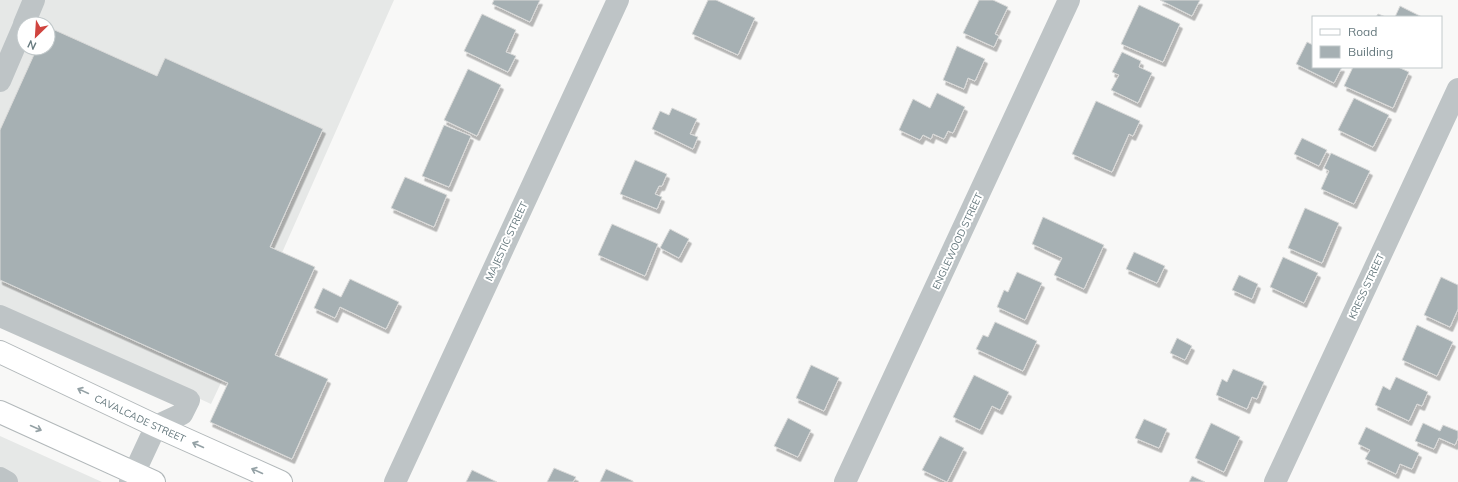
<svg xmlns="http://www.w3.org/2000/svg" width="1458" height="482" viewBox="0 0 1458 482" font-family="Mulish,sans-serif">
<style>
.built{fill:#e6e8e7;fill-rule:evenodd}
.building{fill:#a6b0b3;stroke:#dadad9;filter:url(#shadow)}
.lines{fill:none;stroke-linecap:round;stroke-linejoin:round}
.major-casing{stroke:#b2b8ba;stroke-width:24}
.minor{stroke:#bec4c6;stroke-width:22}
.major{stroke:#fff;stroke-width:22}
.oneway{stroke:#94a1a5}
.labels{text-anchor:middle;stroke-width:4;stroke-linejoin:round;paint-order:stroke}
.street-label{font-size:10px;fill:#66797e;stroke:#fff}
</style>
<defs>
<filter id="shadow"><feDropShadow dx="2.5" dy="4.5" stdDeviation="0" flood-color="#0004"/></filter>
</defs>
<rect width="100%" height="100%" fill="#f8f8f7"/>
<!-- built -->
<path class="built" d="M0 0H394L281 255 211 404 0 307ZM24 24H48V48H24Z
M0 436 102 482H0Z"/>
<!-- building -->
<path class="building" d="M494 0H540L530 22 492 4Z
M708 0H716L755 18 738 55 692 34Z
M979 0H993L1008 7 995 34 999 36 994 47 963 33Z
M1160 0H1200L1192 16Z
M1139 5 1180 24 1163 62 1121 44Z
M1400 6 1422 17H1395Z
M482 14 516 30 506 52 516 56 508 72 464 51Z
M1378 14 1386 17H1376Z
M48 27 157 76 165 58 323 129 270 247 315 267 275 355 328 379 292 459 210 422 228 383 0 280V130L37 48H48Z
M1307 42 1313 45V67H1342L1334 83 1296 64Z
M957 46 985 59 975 81 968 78 964 89 943 80Z
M1122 52 1141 61 1139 67 1152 73 1138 103 1111 90 1119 75 1112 72Z
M1353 67H1398L1409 72 1393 108 1344 86Z
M468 69 501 85 477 136 444 120Z
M937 93 965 107 953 133 948 131 944 139 933 134 931 139 923 135 920 140 899 130 913 99 930 108Z
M1354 98 1389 115 1373 147 1338 130Z
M1096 101 1140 121 1133 136 1129 134 1112 172 1072 154Z
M672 108 697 119 690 134 698 137 693 149 652 129 660 111 669 115Z
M444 125 471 136 449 187 422 176Z
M1302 138 1327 150 1319 166 1294 154Z
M1331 153 1370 171 1354 204 1321 189 1329 171 1324 168Z
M635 160 667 174 662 186H659L655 194 662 197 657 209 620 194Z
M405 177 447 195 434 227 391 208Z
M1305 208 1339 223 1322 263 1288 248Z
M1043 217 1104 245 1084 289 1054 275 1062 258 1032 244Z
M612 224 658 244 645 276 598 255Z
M670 229 689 239 679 258 660 248Z
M1134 252 1165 266 1157 283 1126 269Z
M1283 257 1318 273 1304 303 1270 287Z
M1017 272 1042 283 1025 320 997 307 1004 290 1008 292Z
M1239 275 1258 284 1252 299 1232 290Z
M1441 277 1458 285V309L1450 327 1424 315Z
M350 279 399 302 386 329 340 307 335 318 314 308 323 288 341 297Z
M995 322 1037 341 1023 371 976 349 983 335 988 337Z
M1417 325 1453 342 1437 376 1402 360Z
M1177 338 1192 346 1185 360 1170 353Z
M811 365 839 378 824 411 796 398Z
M1233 369 1264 382 1257 399 1252 397 1247 409 1216 395 1222 379 1227 382Z
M974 375 1009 392 1000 410 992 406 980 430 953 417Z
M1396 377 1428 392 1422 406 1417 404 1409 421 1375 405 1383 386 1390 390Z
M788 418 811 430 798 457 774 446Z
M1144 419 1167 429 1159 448 1135 438Z
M1211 423 1240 437 1224 472 1195 458Z
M1423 423 1440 431 1443 425 1458 431V438L1455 445 1439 438 1434 449 1415 441Z
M1366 427 1419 453 1412 469 1400 464 1396 474 1365 459 1370 450 1358 444Z
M940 436 964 448 947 482 922 470Z
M554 468 576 477 573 482H547Z
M606 469 633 481V482H600Z
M472 470 497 482H466Z
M1192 476 1205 482H1189Z"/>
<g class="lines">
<defs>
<g id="major">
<path id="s1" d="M0 352 156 426 281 482"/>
<path d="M0 412 154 482"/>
</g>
</defs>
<!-- major casing -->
<use href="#major" class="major-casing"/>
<!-- minor -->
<path class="minor" d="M24 24 34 0
M0 81 24 25
M0 316 189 400 182 414 156 426 130 482
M0 478 7 482
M395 482 618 0
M845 482 1069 0
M1275 482 1458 89"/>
<!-- major -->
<use href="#major" class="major"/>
</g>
<!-- one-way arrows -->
<defs><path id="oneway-shaft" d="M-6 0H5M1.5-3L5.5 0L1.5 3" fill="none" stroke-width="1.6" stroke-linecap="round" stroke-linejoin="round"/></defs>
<g class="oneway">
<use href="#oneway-shaft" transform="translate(83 391) rotate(-155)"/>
<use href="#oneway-shaft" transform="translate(36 428) rotate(24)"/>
<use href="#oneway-shaft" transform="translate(198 445) rotate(-156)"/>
<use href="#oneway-shaft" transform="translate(257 471) rotate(-156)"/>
</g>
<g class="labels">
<!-- street labels -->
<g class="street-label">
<text transform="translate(506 241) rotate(-65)" y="4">MAJESTIC STREET</text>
<text transform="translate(957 241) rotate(-65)" y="4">ENGLEWOOD STREET</text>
<text transform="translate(1366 286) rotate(-65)" y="4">KRESS STREET</text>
<text dy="4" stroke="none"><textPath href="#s1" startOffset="155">CAVALCADE STREET</textPath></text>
</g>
</g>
<!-- legend -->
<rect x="1312" y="16" width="130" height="52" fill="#ffffff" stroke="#c2c9cb"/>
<rect x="1320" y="29" width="20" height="6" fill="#ffffff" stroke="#c2c9cb"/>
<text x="1348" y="36" font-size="12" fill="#66797e">Road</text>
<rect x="1320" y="46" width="20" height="12" fill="#a6b0b3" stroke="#c2c9cb"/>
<text x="1348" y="56" font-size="12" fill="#66797e">Building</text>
<!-- north arrow -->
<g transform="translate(36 36) rotate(205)"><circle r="19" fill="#ffffff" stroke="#c2c9cb"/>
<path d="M0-3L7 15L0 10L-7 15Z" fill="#d0443f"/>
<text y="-6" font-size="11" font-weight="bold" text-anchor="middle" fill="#66797e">N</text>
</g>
</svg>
